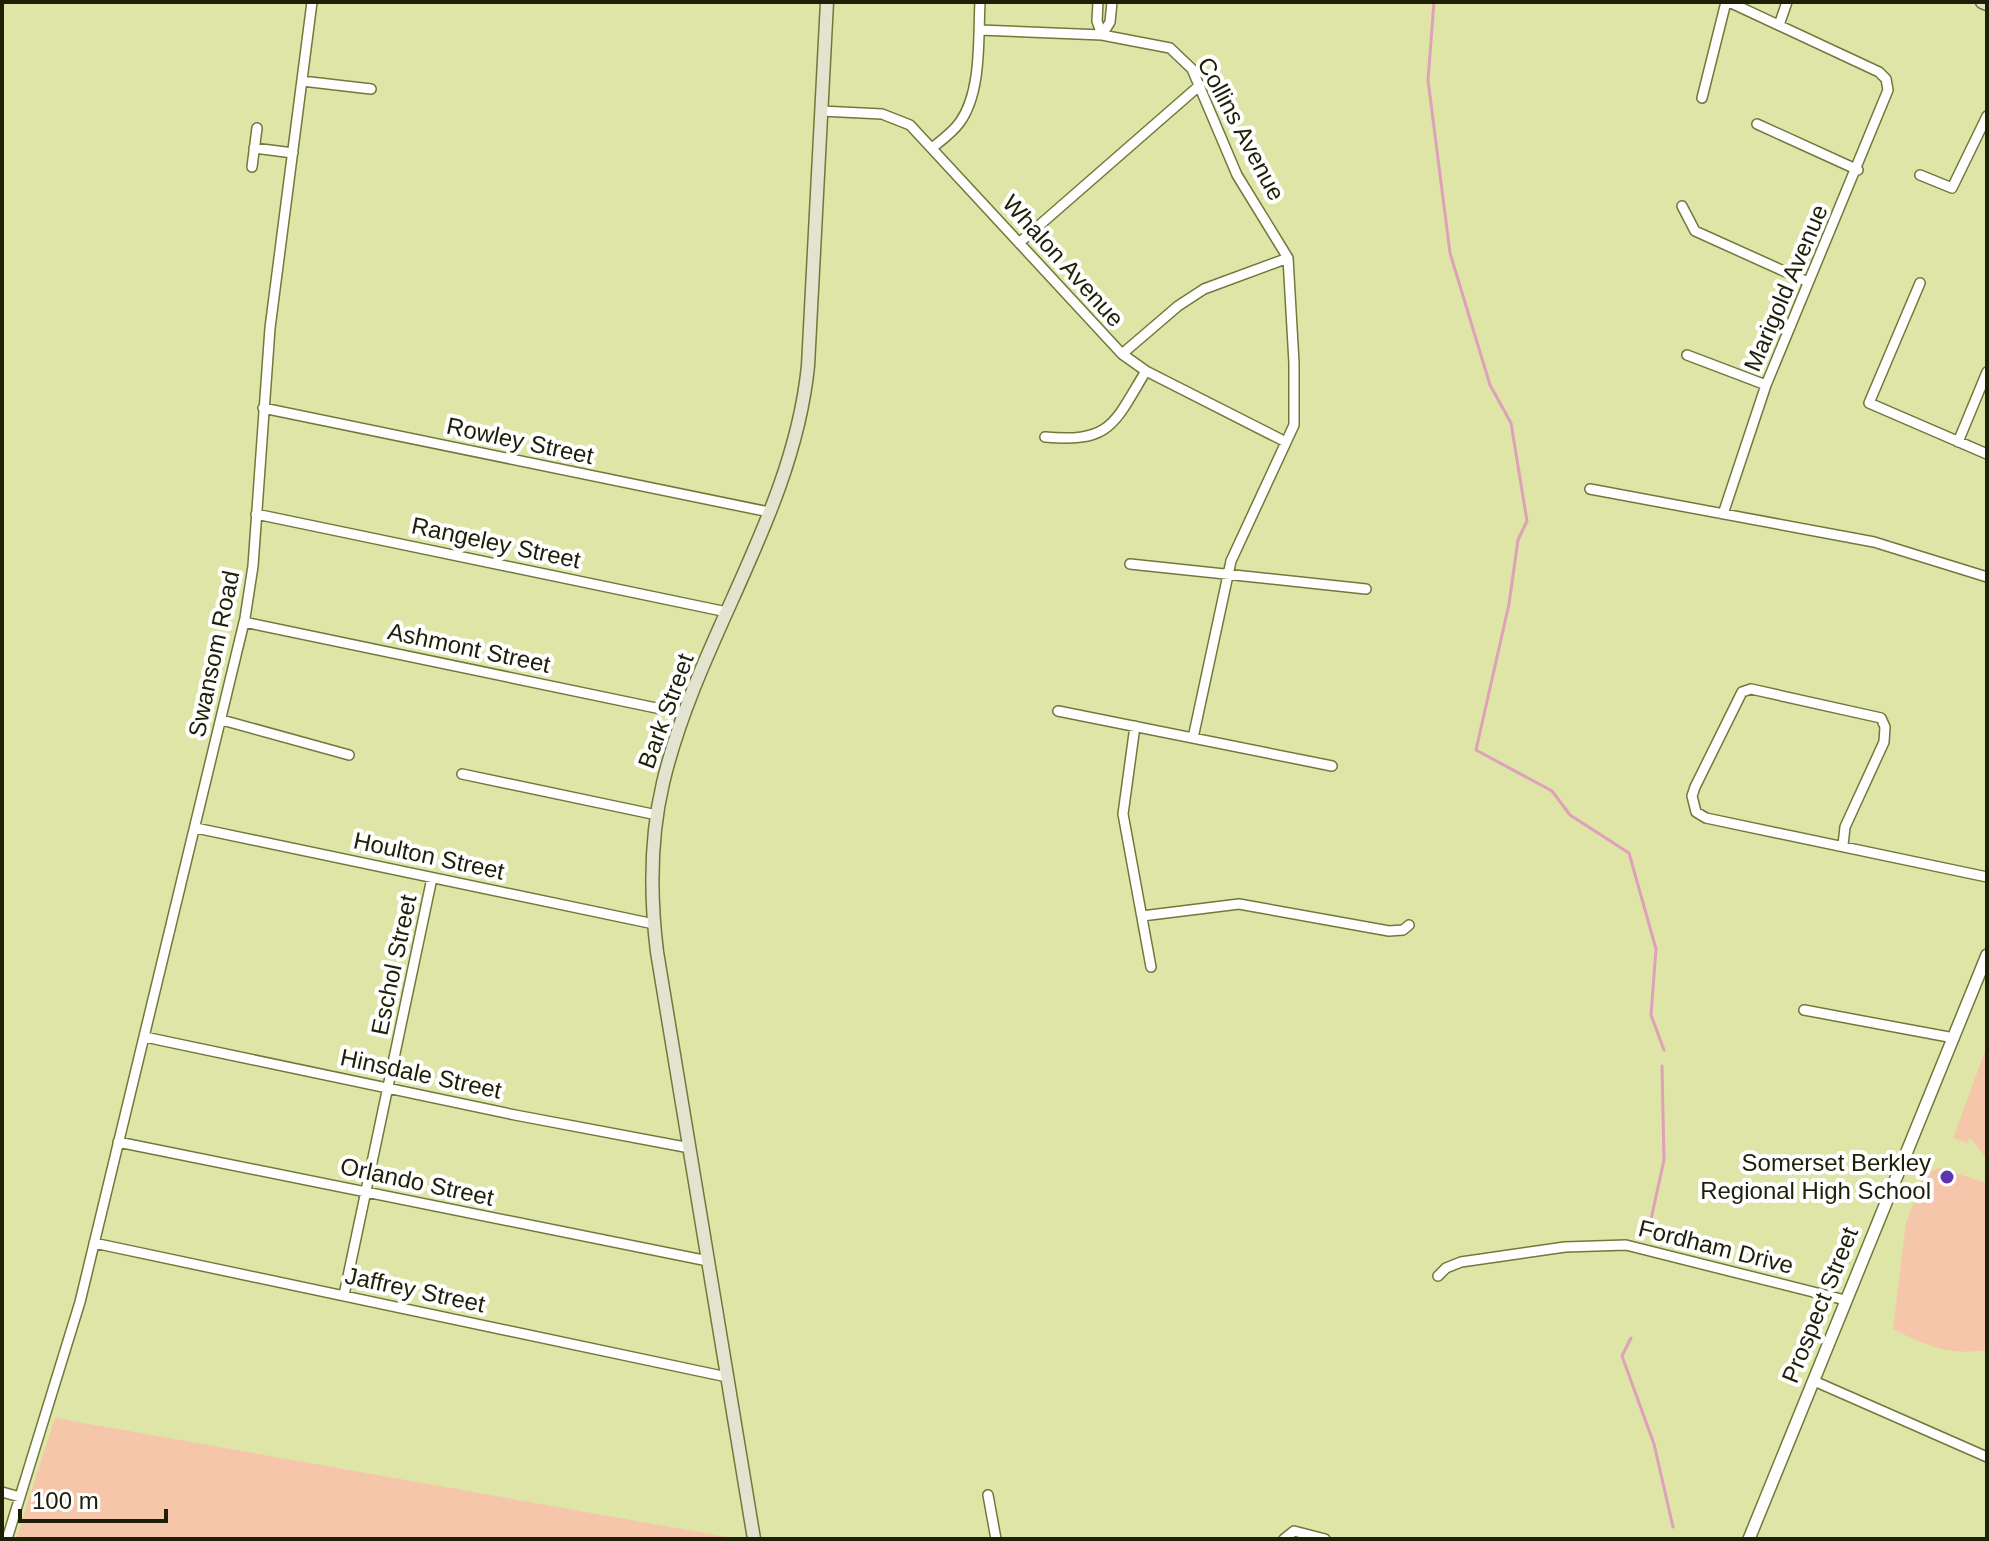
<svg xmlns="http://www.w3.org/2000/svg" width="1989" height="1541" viewBox="0 0 1989 1541" font-family="Helvetica,sans-serif">
<style>
.green{fill:#f5c6a9}
.lines{fill:none;stroke-linecap:round;stroke-linejoin:round}
.stream{stroke:#dfa0ba;stroke-width:3}
.minor-casing{stroke:#72773b;stroke-width:12}
.tertiary-casing{stroke:#72773b;stroke-width:14}
.secondary-casing{stroke:#72773b;stroke-width:15}
.minor{stroke:#fff;stroke-width:9}
.tertiary{stroke:#fff;stroke-width:11}
.secondary{stroke:#e2e4cf;stroke-width:12}
.poi-dot{fill:#5d36ae;stroke:#fff;stroke-width:3}
.labels{text-anchor:middle;stroke-width:8;stroke-linejoin:round;paint-order:stroke}
.street-label{font-size:24px;fill:#1d1f06;stroke:#fff}
.poi-label{font-size:24px;fill:#1d1f06;stroke:#fff;text-anchor:end}
</style>
<rect width="100%" height="100%" fill="#dfe5a6"/>
<!-- green -->
<path class="green" d="M1987 1046V1159L1970 1138 1967 1143 1953 1138Z
M1939 1168 1987 1183 1985 1350C1948 1356 1925 1345 1893 1329L1906 1223 1925 1174Z
M55 1418 738 1539H16Z"/>
<g class="lines">
<!-- stream -->
<path class="stream" d="M1434 2 1428 80 1450 253 1490 385 1511 423 1527 521 1518 540 1509 604 1476 750 1552 791 1570 815 1629 853 1656 949 1651 1015 1664 1050
M1648 1233 1664 1160 1662 1066
M1631 1338 1622 1356 1654 1444 1673 1527"/>
<defs>
<path id="minor" d="M1098 2 1097 21 1102 35
M1779 25 1787 2
M979 30 1102 35 1170 48 1192 69 1237 175 1288 258 1294 363V425L1231 561 1193 738
M1102 35 1110 22 1112 2
M302 81 371 89
M1702 98 1726 2
M821 111 882 114 910 125 1122 354 1146 371 1286 442
M1757 124 1858 170
M254 148 293 153
M932 148C942 140 953 132 960 122 982 91 978 38 980 2
M252 167 257 128
M1920 175 1952 188 1987 116
M1682 206 1695 231 1808 282
M1019 243 1200 85
M1920 283 1869 403 1987 454
M1122 354 1178 306 1204 289 1288 258
M1687 355 1766 385
M263 408 769 512
M1045 437C1112 443 1114 423 1146 371
M1958 442 1987 372
M1590 489 1874 542 1987 577
M256 514 727 612
M1723 514 1766 385 1888 90 1886 79 1879 72 1729 2
M1130 564 1366 589
M244 622 685 714
M1058 711 1332 766
M222 720 349 755
M1135 726 1123 814 1151 967
M462 774 657 815
M196 828 654 924
M1843 845 1845 827 1884 742 1885 727 1881 718 1751 689 1742 692 1695 787 1692 796 1696 812 1706 818 1987 877
M1142 916 1239 904 1389 931 1403 930 1409 925
M1804 1010 1954 1038
M145 1037 515 1115 690 1148
M118 1142 708 1261
M94 1243 727 1377
M1438 1276 1446 1268 1461 1262 1565 1247 1626 1245 1845 1300
M344 1295 432 878
M1814 1381 1987 1457
M2 1492 20 1497
M988 1495 996 1539
M7 1539 80 1302 245 618 253 566 270 328 312 2
M1284 1539 1294 1531 1325 1539"/>
<path id="tertiary" d="M1749 1539 1987 955"/>
<path id="secondary" d="M1982 2 1987 4
M754 1539 657 952C650 895 650 838 663 783 697 639 793 515 808 366L827 2"/>
</defs>
<!-- minor casing -->
<use href="#minor" class="minor-casing"/>
<!-- tertiary casing -->
<use href="#tertiary" class="tertiary-casing"/>
<!-- secondary casing -->
<use href="#secondary" class="secondary-casing"/>
<!-- minor -->
<use href="#minor" class="minor"/>
<!-- tertiary -->
<use href="#tertiary" class="tertiary"/>
<!-- secondary -->
<use href="#secondary" class="secondary"/>
</g>
<!-- markers -->
<circle class="poi-dot" cx="1947" cy="1177" r="8"/>
<g class="labels">
<!-- street labels -->
<g class="street-label">
<text transform="translate(1241 129) rotate(62)" y="8">Collins Avenue</text>
<text transform="translate(1063 261) rotate(48)" y="8">Whalon Avenue</text>
<text transform="translate(1786 288) rotate(-67)" y="8">Marigold Avenue</text>
<text transform="translate(520 441) rotate(12)" y="8">Rowley Street</text>
<text transform="translate(496 543) rotate(12)" y="8">Rangeley Street</text>
<text transform="translate(469 648) rotate(12)" y="8">Ashmont Street</text>
<text transform="translate(214 654) rotate(-78)" y="8">Swansom Road</text>
<text transform="translate(666 711) rotate(-70)" y="8">Bark Street</text>
<text transform="translate(429 856) rotate(12)" y="8">Houlton Street</text>
<text transform="translate(394 965) rotate(-78)" y="8">Eschol Street</text>
<text transform="translate(421 1074) rotate(12)" y="8">Hinsdale Street</text>
<text transform="translate(417 1182) rotate(12)" y="8">Orlando Street</text>
<text transform="translate(1716 1247) rotate(14)" y="8">Fordham Drive</text>
<text transform="translate(415 1290) rotate(12)" y="8">Jaffrey Street</text>
<text transform="translate(1820 1305) rotate(-68)" y="8">Prospect Street</text>
</g>
<!-- poi labels -->
<g class="poi-label">
<text x="1931" y="1171">Somerset Berkley<tspan x="1931" dy="28">Regional High School</tspan></text>
</g>
</g>
<!-- border -->
<rect width="1989" height="1541" fill="none" stroke="#1d1f06" stroke-width="8"/>
<!-- scale -->
<path d="M20 1509v12h146v-12" fill="none" stroke="#1d1f06" stroke-width="4"/>
<text x="32" y="1509" font-size="24" fill="#1d1f06" stroke="#ffffff" stroke-width="6" paint-order="stroke">100 m</text>
</svg>
